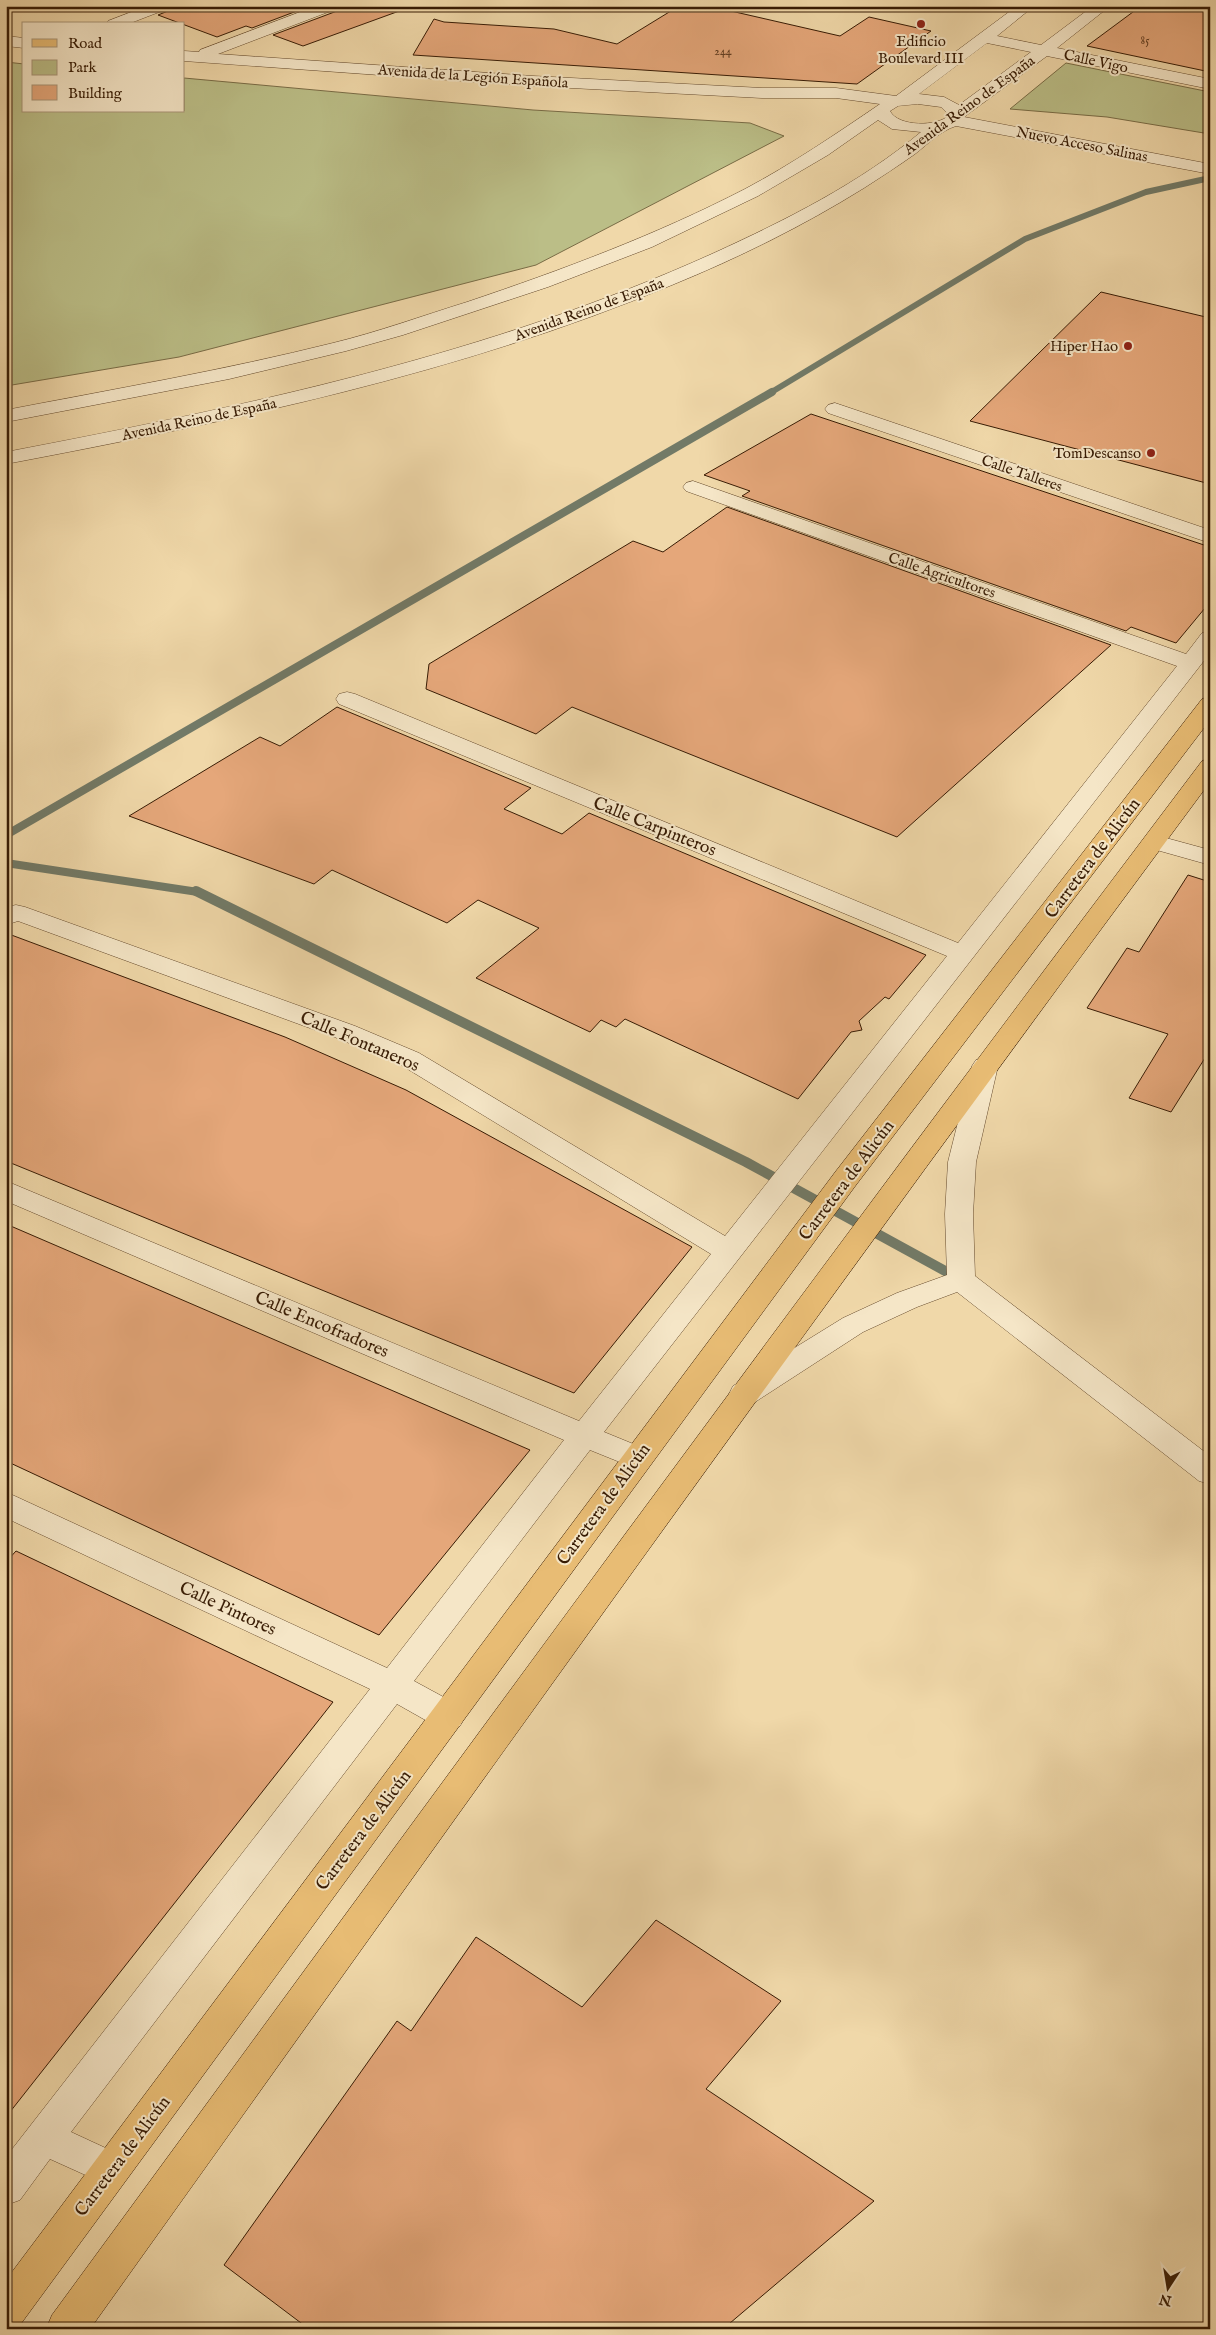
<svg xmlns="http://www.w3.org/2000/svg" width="1216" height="2335" viewBox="0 0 1216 2335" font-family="'IM FELL English',serif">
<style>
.green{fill:#bbbe87;stroke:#796c46}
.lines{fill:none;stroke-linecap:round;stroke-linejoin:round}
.stream-far2{stroke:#727a67;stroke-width:6}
.stream-far1{stroke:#727a67;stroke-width:8}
.stream{stroke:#727a67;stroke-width:10}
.building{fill:#e5a77a;stroke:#371b04}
.minor-casing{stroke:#654a2d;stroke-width:1}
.major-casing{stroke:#371b04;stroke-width:1}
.minor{fill:#f5e6c7;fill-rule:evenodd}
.major{fill:#e8bc74;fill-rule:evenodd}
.poi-dot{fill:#8f2418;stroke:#f5e6c7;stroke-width:2}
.labels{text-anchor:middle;stroke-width:4;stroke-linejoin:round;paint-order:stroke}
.far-number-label{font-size:12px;fill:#623e22}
.far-poi-label{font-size:15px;fill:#371b04;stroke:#f5e6c7;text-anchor:end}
.far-street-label{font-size:15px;fill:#371b04;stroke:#f5e6c7}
.street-label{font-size:18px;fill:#371b04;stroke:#f5e6c7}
</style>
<rect width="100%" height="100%" fill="#f0d8a9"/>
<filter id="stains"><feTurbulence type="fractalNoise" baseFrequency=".004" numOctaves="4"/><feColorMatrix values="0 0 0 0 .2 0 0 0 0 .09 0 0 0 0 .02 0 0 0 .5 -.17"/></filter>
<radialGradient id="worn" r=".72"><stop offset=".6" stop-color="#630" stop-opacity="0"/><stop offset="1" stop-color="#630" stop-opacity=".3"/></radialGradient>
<!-- green -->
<path class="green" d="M6 62 24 64V111H184V78L533 110 750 123 784 136 536 265 179 357 6 386Z
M1066 63 1210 92V134L1107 117 1010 109Z"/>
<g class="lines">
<!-- stream-far2 -->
<path class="stream-far2" d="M770 393 1025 239 1146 192 1210 178"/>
<!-- stream-far1 -->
<path class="stream-far1" d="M6 835 772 392
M6 863 198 892"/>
<!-- stream -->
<path class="stream" d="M196 891 746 1162 958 1278"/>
</g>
<!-- building -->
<path class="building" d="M171 6H310L252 28 246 26 217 37 158 15 168 11Z
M340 6H402V10L303 46 273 35 337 11Z
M679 6H709L840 36 869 17 931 31 857 84 413 55 434 19 444 22 554 29 617 44Z
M1141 6H1210V72L1087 46Z
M1101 292 1210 318V484L970 421Z
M811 414 1210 547V602L1176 643 1131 627 1126 631 742 496 750 491 704 475Z
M727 507 1111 645 897 837 572 707 536 734 426 689 429 664 633 541 663 552Z
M337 707 531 788 504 809 562 834 589 813 926 955 889 999 885 997 859 1021 862 1030 851 1032 798 1099 625 1019 616 1027 601 1020 590 1032 476 978 539 928 478 900 447 923 332 870 314 884 129 816 260 737 280 746Z
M1188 875 1210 882V1050L1171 1112 1129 1098 1168 1034 1087 1008 1127 948 1139 952Z
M6 933 285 1037 406 1090 692 1247 574 1393 6 1161Z
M6 1224 150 1286 530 1450 379 1635 6 1461Z
M16 1551 333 1702 6 2117V1562Z
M656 1920 781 2001 706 2089 874 2201 723 2329H309L224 2265 397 2021 411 2031 476 1937 582 2007Z"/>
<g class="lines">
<defs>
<path id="minor" d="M147 6H169L167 9 128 24H105L108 21Z
M316 6H338L336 9 218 54 533 76 762 88H836L896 96 1017 6H1034L997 36 1041 45 1093 6H1110L1057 48 1210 79V89L1047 56 964 117 1210 164V174L956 126C940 131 928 144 915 154 898 166 881 177 864 188 803 226 738 258 672 285 459 374 232 421 6 464V452C248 406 489 355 714 253 786 220 860 183 921 132L892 129 878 120 828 155 758 196 652 247 548 287 403 335 346 351 229 379 6 422V410C115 389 225 370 333 343 378 332 422 316 467 302 562 270 656 235 745 189 792 164 836 134 880 104L836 98H762L533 86 184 61V51L199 52 200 50ZM987 43 1031 52 959 105 944 97 919 94ZM918 104 941 107 949 115C938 127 898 127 890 111L898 106Z
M6 36 24 38V48L6 46Z
M835 403 1210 530V543L828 413 825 409 828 405Z
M693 481 1186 654 1202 633 1210 631V653L604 1432 648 1450 652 1458 648 1466 637 1469 590 1450 414 1681 460 1706 465 1716 460 1726 448 1729 436 1726 397 1704 71 2132 125 2157 131 2169 125 2181 112 2187 50 2159 20 2200 6 2205V2157L370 1689 6 1518V1492L387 1668 564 1440 6 1201V1181L579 1421 711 1254 401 1065 337 1038 18 921 6 925V907L16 905 25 907 355 1026 419 1053 725 1236 947 956 339 704 336 699 339 694 347 692 355 694 958 943 1177 666 686 491 683 487 686 483Z
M1155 835 1210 850V865L1146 847 1143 842 1146 837Z
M985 1058 994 1060 998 1066 976 1162 973 1214 975 1276 1210 1456V1484L1199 1481 957 1292 917 1307 863 1332 755 1402 744 1405 733 1402 729 1394 733 1386 843 1318 897 1293 947 1275 945 1214 948 1162 972 1066 976 1060Z"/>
<path id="major" d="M1210 697V720L856 1185 20 2325 6 2329V2280L836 1171 1202 699Z
M1210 759V782C830 1293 460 1811 90 2329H46L52 2315C433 1795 813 1275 1202 761Z"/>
</defs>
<!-- minor casing -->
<use href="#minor" class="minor-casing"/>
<!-- major casing -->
<use href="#major" class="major-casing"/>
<!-- minor -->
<use href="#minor" class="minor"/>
<!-- major -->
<use href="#major" class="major"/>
</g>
<!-- markers -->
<g class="poi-dot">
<circle cx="921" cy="24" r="5"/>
<circle cx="1128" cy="346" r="5"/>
<circle cx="1151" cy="453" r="5"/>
</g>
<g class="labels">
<!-- far-number labels -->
<g class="far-number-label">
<text x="1145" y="44">85</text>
<text x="723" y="55">244</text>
</g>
<!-- far-poi labels -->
<g class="far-poi-label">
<text x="921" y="46" text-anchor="middle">Edificio<tspan x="921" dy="17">Boulevard III</tspan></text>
<text x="1118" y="351">Hiper Hao</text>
<text x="1141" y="458">TomDescanso</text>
</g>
<!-- far-street labels -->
<g class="far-street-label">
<text transform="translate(1096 61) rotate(12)" y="5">Calle Vigo</text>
<text transform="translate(473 76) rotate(4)" y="5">Avenida de la Legión Española</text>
<text transform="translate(969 105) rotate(-36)" y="5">Avenida Reino de España</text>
<text transform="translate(1082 144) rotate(11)" y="5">Nuevo Acceso Salinas</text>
<text transform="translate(589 309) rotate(-20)" y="5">Avenida Reino de España</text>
<text transform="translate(199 419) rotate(-12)" y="5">Avenida Reino de España</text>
<text transform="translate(1022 473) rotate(19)" y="5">Calle Talleres</text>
<text transform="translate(942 575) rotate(19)" y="5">Calle Agricultores</text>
</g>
<!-- street labels -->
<g class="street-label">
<text transform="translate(655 826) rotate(22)" y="6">Calle Carpinteros</text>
<text transform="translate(1092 858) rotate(-53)" y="6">Carretera de Alicún</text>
<text transform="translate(360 1041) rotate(23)" y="6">Calle Fontaneros</text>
<text transform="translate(846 1180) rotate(-53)" y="6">Carretera de Alicún</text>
<text transform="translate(322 1324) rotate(23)" y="6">Calle Encofradores</text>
<text transform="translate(603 1504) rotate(-54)" y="6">Carretera de Alicún</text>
<text transform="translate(228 1608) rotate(25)" y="6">Calle Pintores</text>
<text transform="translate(363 1830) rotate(-53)" y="6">Carretera de Alicún</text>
<text transform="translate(122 2156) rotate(-53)" y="6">Carretera de Alicún</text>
</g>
</g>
<!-- margin -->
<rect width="1216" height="2335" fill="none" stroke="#f0d8a9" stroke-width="25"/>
<rect x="8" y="8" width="1201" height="2320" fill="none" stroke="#371b04" stroke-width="2.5"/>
<rect x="12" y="12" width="1191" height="2310" fill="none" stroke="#371b04"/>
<!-- legend -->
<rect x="22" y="22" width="162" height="90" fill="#f5e6c7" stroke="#a99579"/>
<rect x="32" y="39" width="25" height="8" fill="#e8bc74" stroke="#a99579"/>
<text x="68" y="48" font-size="15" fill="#371b04">Road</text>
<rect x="32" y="60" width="25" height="15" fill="#bbbe87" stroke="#a99579"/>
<text x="68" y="72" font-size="15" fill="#371b04">Park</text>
<rect x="32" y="85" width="25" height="15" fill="#e5a77a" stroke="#a99579"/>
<text x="68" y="98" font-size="15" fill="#371b04">Building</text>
<!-- north arrow -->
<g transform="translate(1168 2288) rotate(192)" stroke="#f5e6c7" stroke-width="4" paint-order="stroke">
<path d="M0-4L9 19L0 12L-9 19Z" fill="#371b04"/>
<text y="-8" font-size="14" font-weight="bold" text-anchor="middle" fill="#371b04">N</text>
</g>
<rect width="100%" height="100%" filter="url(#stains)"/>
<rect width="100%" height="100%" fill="url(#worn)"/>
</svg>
